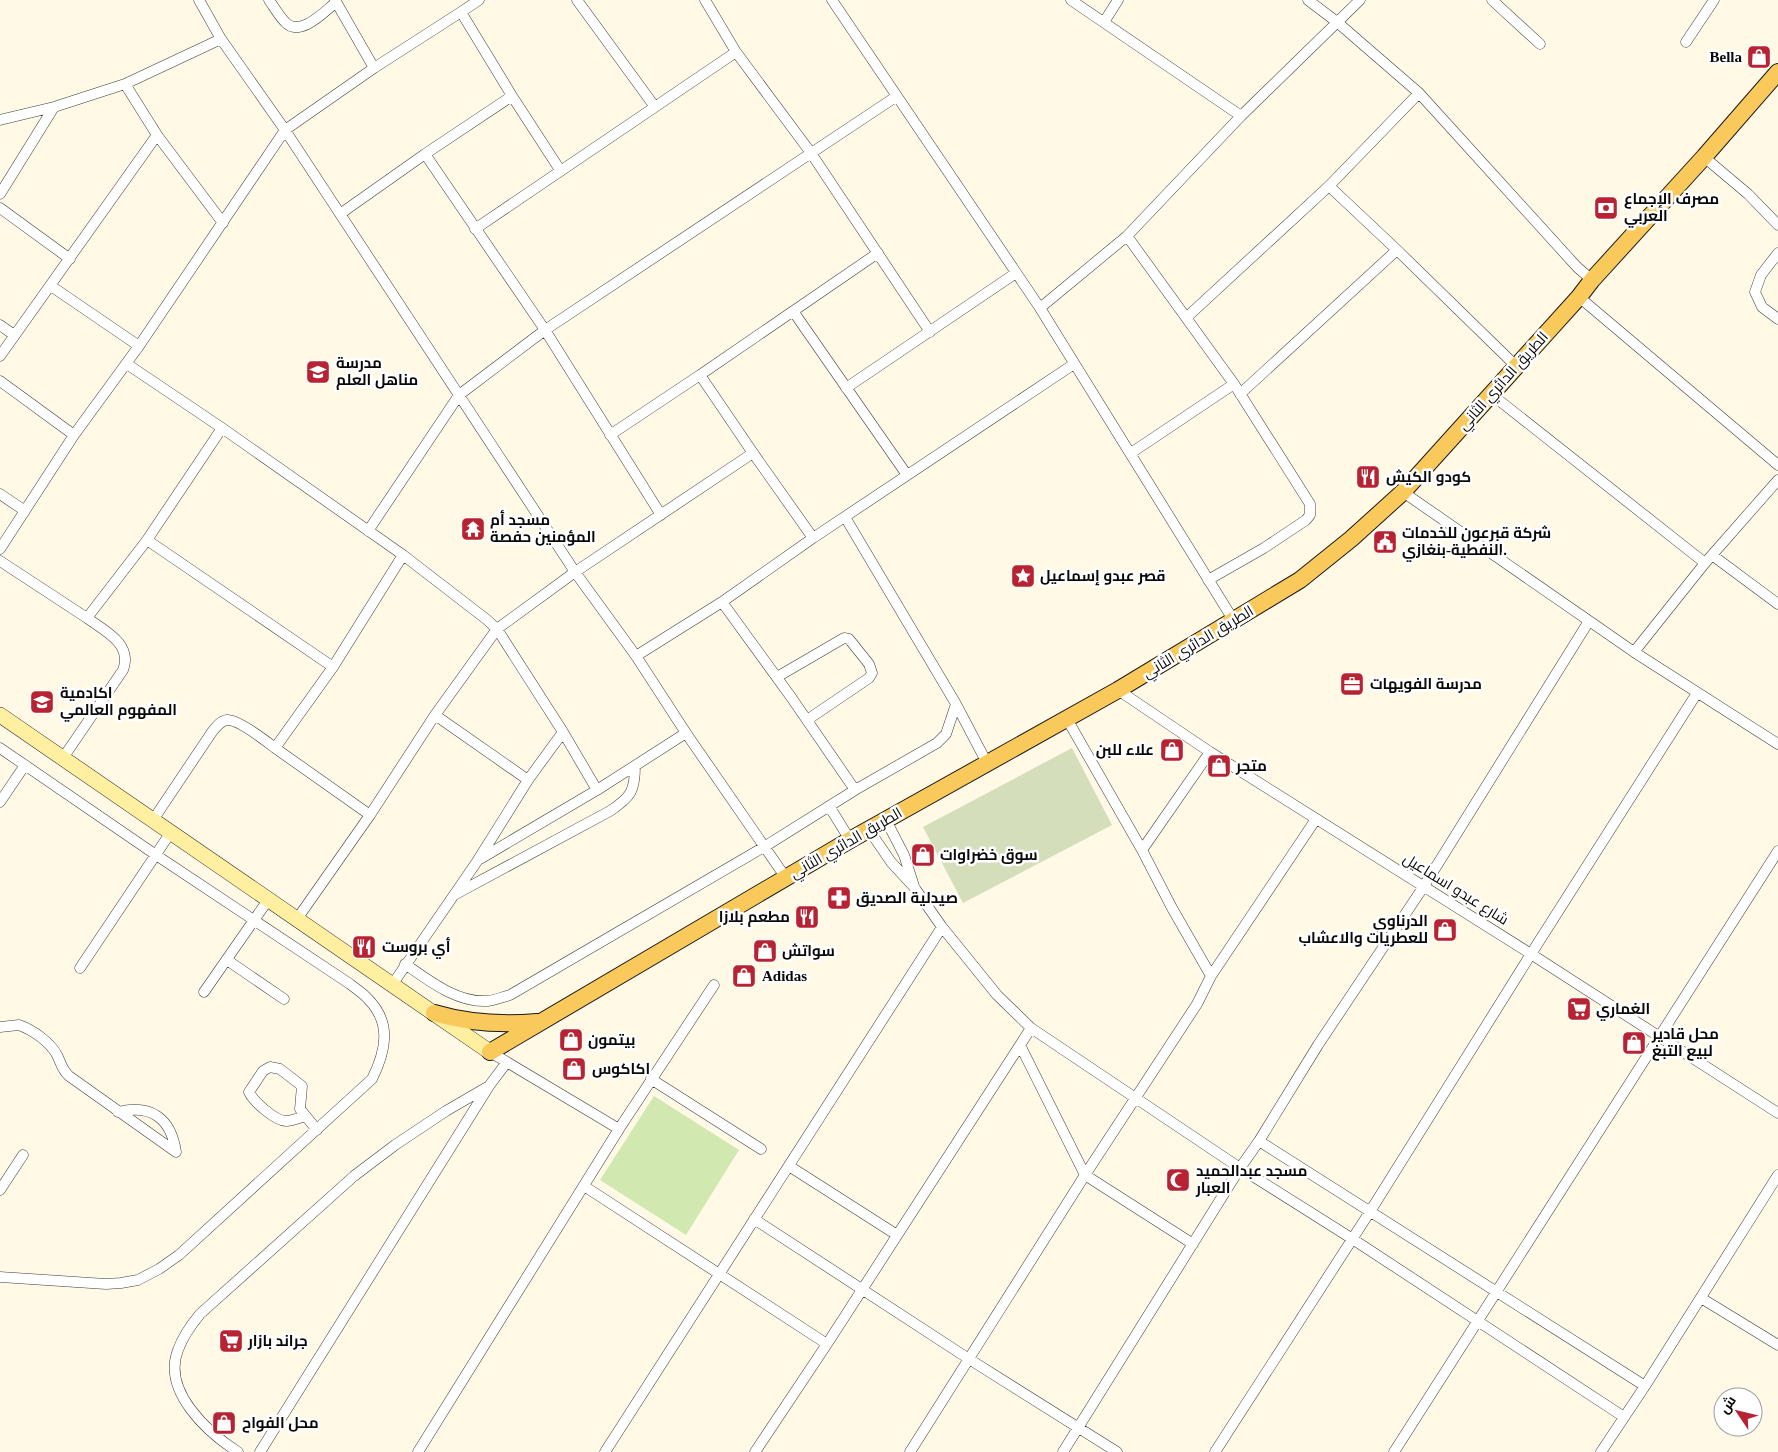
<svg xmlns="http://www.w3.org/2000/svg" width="1778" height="1452" viewBox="0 0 1778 1452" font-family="'Times New Roman',Cairo,serif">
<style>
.green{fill:#d1e8b1}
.cemetery{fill:#d4deba}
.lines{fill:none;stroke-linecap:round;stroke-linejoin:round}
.minor-casing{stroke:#3c3c3c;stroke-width:11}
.secondary-casing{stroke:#2b2b2b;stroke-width:16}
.primary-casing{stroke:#1a1a1a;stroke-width:18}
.minor{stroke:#fff;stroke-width:10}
.secondary{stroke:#ffefa1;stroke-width:15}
.primary{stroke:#f9c95c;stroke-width:16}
.labels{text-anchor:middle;stroke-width:5;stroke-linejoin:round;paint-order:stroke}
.poi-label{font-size:15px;font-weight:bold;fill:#090909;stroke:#fff;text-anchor:start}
.street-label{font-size:15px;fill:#090909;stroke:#fff}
</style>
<rect width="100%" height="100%" fill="#fff9e6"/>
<!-- green -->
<path class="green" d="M654 1096 739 1150 686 1235 600 1180Z"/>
<!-- cemetery -->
<path class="cemetery" d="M1072 748 1112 825 963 903 923 827Z"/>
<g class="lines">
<defs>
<path id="minor" d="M199 0 221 39 285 130 575 572 636 656 686 733 786 878
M269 0C274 7 279 16 285 22 300 38 324 12 335 3
M335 0 374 68
M577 0 655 107
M832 0 1040 308 1234 621
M1071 0 1241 116
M1308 0 1337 22 1419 93 1577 267 1592 280
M1492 0 1540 44
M461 12 479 0
M1104 22 1118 0
M1686 42 1714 0
M736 52 811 153 930 332
M125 84 157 135 223 223
M0 120 54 107 125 84 221 39
M425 154 512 96
M1704 157 1748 194 1778 225
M1329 186 1397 250 1516 366
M0 194 54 107
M0 208 70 259
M340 214 425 154 545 330 661 515
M475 229 736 52 705 0
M1127 236 1234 384 1310 504V515L1306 520 1264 548 1208 580
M1778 253 1761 275 1755 292 1762 307 1778 319
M51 286 139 346
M1579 297 1778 465
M1040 308 1127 236 1241 116 1360 0
M793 311 907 475
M1187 317 1329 186 1419 93
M0 325 14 335
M0 356 157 135
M127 364 222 428 403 555 486 619 497 629 563 732 597 790
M0 381 74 435
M846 388 1016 273
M1240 394 1397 250
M1491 394 1705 563
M610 435 700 375
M1131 453 1234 384
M1403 492 1634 652 1778 744
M0 494 25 511
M845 517 956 704 987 763
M368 531 459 395 545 330 897 96
M813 538 753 453 700 375 878 253
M147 540 333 667 275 748 370 815
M0 549 74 435 139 346 285 130 374 68 461 12 512 96 560 170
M1712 555 1778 604
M0 561 87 618
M722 602 791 697 855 790
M1634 652 1705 563 1778 480
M636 656 722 602 813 538 1074 364
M333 667 403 555
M777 677 844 638 849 639 869 664 872 673 869 678 807 720
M1118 690 1210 752 1531 954 1778 1113
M435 715 528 780
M1067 719 1142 850 1172 908 1211 976
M0 748 156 855 350 984C356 989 363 993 368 999 392 1023 386 1051 372 1079L179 1255 159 1269 138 1280 121 1283 106 1284 0 1277
M63 758 123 670C133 644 105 631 87 618L147 540 222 428
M0 802 25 765
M829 806 850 840
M153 820 212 732C216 727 220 721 227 720 238 719 266 741 275 748
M886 820 904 855 914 886
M869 830 891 862 914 887 942 927 997 995 1031 1028 1240 1168 1351 1238 1624 1417
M1142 850 1210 752
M480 859 597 790 686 733
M454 895 610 811C631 797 635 791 635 766
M297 919 370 815 435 715 497 629 575 572 753 453
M227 960 284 999
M405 964C428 980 457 1003 487 1001 494 1001 502 997 510 995L764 847 855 790 937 743 946 734 956 704
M80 968 171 832
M392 985 478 860 528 780 563 732
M204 992 268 900
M0 1027 19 1025C33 1030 50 1042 57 1055 61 1063 62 1070 69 1076L176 1152
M1020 1045 1085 1175 1193 1244
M490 1052 619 1129
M651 1079 761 1149
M118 1112C151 1104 171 1118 176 1152
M305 1116C299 1118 292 1121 286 1121 275 1121 253 1101 249 1092L263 1071 270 1067 280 1069 302 1086 300 1109 317 1130
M1259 1141 1645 1386
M789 1166 897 1235
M584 1186 827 1344
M0 1190 23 1155
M754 1219 969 1359 1117 1452
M1701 1298 1778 1345
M238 1452C207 1432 162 1391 178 1350 183 1336 191 1325 200 1314L354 1176 395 1145 446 1111 489 1086
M260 1452 489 1086 507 1062
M418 1452 619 1129 714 985
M605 1452 942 927
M755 1452 827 1344 1031 1028
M910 1452 1085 1175 1197 1004 1211 976 1316 819
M1063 1452 1240 1168 1259 1141 1318 1045 1424 886 1589 621
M1215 1452 1371 1210 1531 954 1697 693
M1394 1452 1778 851
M1601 1452 1645 1386 1778 1175"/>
<path id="secondary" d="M0 715 490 1052"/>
<path id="primary" d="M434 1013C468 1023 502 1025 537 1022
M490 1052 850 840 1118 690 1300 580 1351 539 1403 492 1579 297 1592 280 1704 157 1778 72"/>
</defs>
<!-- minor casing -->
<use href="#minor" class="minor-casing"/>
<!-- secondary casing -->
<use href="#secondary" class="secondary-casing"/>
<!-- primary casing -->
<use href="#primary" class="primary-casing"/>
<!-- minor -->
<use href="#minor" class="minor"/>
<!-- secondary -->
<use href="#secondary" class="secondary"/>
<!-- primary -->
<use href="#primary" class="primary"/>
</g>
<!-- icons -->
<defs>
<symbol id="shop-square" viewBox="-11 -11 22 22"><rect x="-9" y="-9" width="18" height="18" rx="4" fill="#b82333" stroke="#fff"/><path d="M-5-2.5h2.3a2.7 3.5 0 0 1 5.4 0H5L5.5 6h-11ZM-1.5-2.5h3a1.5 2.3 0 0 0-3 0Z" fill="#fff"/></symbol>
<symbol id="bank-square" viewBox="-11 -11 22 22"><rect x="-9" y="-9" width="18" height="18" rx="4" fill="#b82333" stroke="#fff"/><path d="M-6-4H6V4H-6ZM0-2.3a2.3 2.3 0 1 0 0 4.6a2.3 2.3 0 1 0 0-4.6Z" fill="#fff"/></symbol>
<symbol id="school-square" viewBox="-11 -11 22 22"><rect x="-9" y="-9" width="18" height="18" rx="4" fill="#b82333" stroke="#fff"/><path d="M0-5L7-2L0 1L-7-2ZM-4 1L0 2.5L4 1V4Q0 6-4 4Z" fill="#fff"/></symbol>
<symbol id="restaurant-square" viewBox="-11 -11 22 22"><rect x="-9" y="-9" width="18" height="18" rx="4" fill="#b82333" stroke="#fff"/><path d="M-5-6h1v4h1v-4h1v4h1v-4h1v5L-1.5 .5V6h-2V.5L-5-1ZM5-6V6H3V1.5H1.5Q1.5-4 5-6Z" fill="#fff"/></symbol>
<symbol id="temple-square" viewBox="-11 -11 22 22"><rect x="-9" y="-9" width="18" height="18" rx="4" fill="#b82333" stroke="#fff"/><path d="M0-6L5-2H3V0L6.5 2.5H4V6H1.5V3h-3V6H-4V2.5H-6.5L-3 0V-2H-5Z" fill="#fff"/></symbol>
<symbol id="civic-square" viewBox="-11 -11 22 22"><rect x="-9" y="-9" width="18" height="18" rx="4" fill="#b82333" stroke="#fff"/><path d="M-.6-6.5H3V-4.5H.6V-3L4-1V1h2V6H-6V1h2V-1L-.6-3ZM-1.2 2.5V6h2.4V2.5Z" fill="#fff"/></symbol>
<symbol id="sight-square" viewBox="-11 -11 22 22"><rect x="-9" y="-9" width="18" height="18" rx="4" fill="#b82333" stroke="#fff"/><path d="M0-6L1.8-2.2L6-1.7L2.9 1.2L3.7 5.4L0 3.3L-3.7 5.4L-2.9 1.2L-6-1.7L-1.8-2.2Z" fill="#fff"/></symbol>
<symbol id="office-square" viewBox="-11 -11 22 22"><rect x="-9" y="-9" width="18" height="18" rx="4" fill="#b82333" stroke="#fff"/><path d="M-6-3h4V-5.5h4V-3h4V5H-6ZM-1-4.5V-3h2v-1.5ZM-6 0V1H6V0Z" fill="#fff"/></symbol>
<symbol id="university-square" viewBox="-11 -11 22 22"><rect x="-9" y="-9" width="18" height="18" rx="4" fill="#b82333" stroke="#fff"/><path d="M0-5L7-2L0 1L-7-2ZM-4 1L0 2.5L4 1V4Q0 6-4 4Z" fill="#fff"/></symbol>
<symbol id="pharmacy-square" viewBox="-11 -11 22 22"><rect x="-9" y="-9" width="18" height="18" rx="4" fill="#b82333" stroke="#fff"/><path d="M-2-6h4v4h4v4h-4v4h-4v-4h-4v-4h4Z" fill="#fff"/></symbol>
<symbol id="supermarket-square" viewBox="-11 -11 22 22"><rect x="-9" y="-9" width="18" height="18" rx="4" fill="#b82333" stroke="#fff"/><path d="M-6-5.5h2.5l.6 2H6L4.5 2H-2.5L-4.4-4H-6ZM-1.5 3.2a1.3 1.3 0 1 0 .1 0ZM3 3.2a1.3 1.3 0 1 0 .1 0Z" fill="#fff"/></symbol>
<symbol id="mosque-square" viewBox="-11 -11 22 22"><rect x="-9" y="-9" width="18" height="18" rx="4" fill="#b82333" stroke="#fff"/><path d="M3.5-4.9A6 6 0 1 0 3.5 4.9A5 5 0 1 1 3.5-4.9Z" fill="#fff"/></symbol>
</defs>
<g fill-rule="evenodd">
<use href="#shop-square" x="1745" y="43" width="28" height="28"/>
<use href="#bank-square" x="1592" y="194" width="28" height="28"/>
<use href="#school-square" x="304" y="358" width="28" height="28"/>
<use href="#restaurant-square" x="1354" y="463" width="28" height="28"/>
<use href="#temple-square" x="459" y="515" width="28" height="28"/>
<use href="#civic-square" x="1371" y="528" width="28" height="28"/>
<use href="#sight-square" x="1009" y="562" width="28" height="28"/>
<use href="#office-square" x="1338" y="670" width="28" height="28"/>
<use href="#university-square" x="28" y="688" width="28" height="28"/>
<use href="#shop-square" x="1158" y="736" width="28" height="28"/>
<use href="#shop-square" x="1205" y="752" width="28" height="28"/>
<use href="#shop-square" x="909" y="841" width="28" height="28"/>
<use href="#pharmacy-square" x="825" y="884" width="28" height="28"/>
<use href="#restaurant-square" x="793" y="903" width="28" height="28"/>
<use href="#shop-square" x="1431" y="916" width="28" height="28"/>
<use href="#restaurant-square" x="350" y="933" width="28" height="28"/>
<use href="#shop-square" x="751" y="937" width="28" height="28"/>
<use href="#shop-square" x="730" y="962" width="28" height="28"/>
<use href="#supermarket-square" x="1565" y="995" width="28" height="28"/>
<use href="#shop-square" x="557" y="1026" width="28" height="28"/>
<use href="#shop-square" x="1620" y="1029" width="28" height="28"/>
<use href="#shop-square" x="560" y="1055" width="28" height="28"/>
<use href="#mosque-square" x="1164" y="1166" width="28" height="28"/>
<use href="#supermarket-square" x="217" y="1327" width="28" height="28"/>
<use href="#shop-square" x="210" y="1409" width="28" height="28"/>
</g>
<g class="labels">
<!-- poi labels -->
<g class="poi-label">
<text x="1742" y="62" text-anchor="end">Bella</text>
<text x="1624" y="204">مصرف الإجماع<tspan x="1624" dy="17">العربي</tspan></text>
<text x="336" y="368">مدرسة<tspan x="336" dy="17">مناهل العلم</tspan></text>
<text x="1386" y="482">كودو الكيش</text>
<text x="490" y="525">مسجد أم<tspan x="490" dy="17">المؤمنين حفصة</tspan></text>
<text x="1402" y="538">شركة قبرعون للخدمات<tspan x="1402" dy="17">النفطية-بنغازي.</tspan></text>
<text x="1040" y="581">قصر عبدو إسماعيل</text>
<text x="1370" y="689">مدرسة الفويهات</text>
<text x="60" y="698">اكادمية<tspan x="60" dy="17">المفهوم العالمي</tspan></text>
<text x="1154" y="755" text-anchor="end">علاء للبن</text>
<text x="1236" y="771">متجر</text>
<text x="940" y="860">سوق خضراوات</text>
<text x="856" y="903">صيدلية الصديق</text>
<text x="790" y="922" text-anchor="end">مطعم بلازا</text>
<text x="1428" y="926" text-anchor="end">الدرناوي<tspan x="1428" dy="17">للعطريات والاعشاب</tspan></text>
<text x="382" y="952">أي بروست</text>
<text x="782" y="956">سواتش</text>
<text x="762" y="981">Adidas</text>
<text x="1596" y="1014">الغماري</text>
<text x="1652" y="1039">محل قادير<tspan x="1652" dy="17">لبيع التبغ</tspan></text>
<text x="588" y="1045">بيتمون</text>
<text x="592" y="1074">اكاكوس</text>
<text x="1196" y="1176">مسجد عبدالحميد<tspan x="1196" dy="17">العبار</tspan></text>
<text x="248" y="1346">جراند بازار</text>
<text x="242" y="1428">محل الفواح</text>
</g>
<!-- street labels -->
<g class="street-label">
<text transform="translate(1503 381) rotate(-48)" y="5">الطريق الدائري الثاني</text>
<text transform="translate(1198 642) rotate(-31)" y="5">الطريق الدائري الثاني</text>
<text transform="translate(846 843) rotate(-30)" y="5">الطريق الدائري الثاني</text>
<text transform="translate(1456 889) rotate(32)" y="5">شارع عبدو اسماعيل</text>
</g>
</g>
<!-- north arrow -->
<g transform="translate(1738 1412) rotate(305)"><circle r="24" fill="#ffffff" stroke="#9d9d9d"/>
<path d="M0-4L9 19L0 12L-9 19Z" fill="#b82333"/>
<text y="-8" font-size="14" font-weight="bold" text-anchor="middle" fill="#090909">ش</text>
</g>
</svg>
